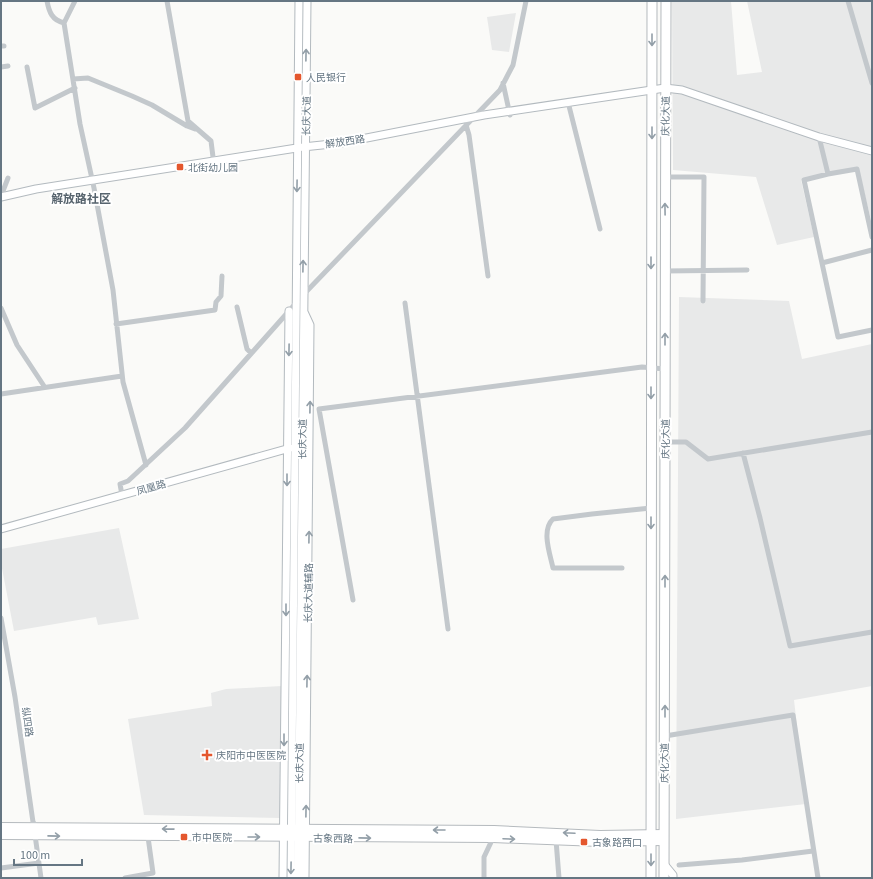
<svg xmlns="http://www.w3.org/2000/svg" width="873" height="879" viewBox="0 0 873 879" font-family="'Source Sans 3','Noto Sans SC',sans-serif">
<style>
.built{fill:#e8e9e9}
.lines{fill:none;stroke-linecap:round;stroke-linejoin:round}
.secondary-casing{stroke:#b3babf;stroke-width:9}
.primary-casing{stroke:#b5babe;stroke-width:10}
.highway-casing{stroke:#b4b9bd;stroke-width:11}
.street{stroke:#c3c8cc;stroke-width:5}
.secondary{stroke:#fff;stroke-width:7}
.primary{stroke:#fff;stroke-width:8}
.highway{stroke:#fff;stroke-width:9}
.oneway{stroke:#939fa8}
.poi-dot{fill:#e4572e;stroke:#fff;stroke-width:1.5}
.labels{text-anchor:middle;stroke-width:4;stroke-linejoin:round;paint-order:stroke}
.poi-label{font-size:10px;fill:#657683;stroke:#fff;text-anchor:start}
.street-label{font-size:10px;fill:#657683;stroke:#fff}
.quarter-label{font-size:12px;font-weight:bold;fill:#57646e;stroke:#fff}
</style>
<rect width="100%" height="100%" fill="#fafaf8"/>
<!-- built -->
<path class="built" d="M672 1H731L737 75 762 72 747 1H872V224L858 167 801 180 814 237 777 245 756 177 673 170Z
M516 13 509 52 492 50 487 17Z
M679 297 789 301 802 359 872 344V686L794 700 806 804 676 819Z
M119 528 139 619 98 625 96 617 14 631 1 563V549Z
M282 686 280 818 144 815 128 719 212 706 211 693 226 689Z"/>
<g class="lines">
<defs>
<path id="secondary" d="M1 197 36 189 303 147 341 143 484 115 665 88 682 90 819 137 872 151
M304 312 310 325 305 878
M1 529 290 448
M664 864 673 875V878
M283 878 289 311
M291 878 299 1
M298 878 307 1"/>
<path id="primary" d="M1 827 494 830 600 835 664 834
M1 835 493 838 599 842 664 841"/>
<path id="highway" d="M651 878 652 1
M664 878 666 1"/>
</defs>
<!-- secondary casing -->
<use href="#secondary" class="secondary-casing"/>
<!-- primary casing -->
<use href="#primary" class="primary-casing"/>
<!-- highway casing -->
<use href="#highway" class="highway-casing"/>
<!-- street -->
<path class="street" d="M47 1C49 12 52 20 64 23
M75 1 64 23 80 124 94 188 113 290 123 382 146 465
M167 1 188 121 211 141 214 165
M848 1 872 83
M1 46H4
M1 67 8 66
M27 67 35 108 75 88
M73 79 88 78 132 96 152 105 187 126 195 129
M503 83 510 115
M568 102 600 229
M466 125 469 135 488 276
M819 137 828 174 857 169 872 237
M828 174 804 180 838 337 872 330
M664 177H704L703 301
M1 196 8 178
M822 263 872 250
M665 271 747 270
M304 294 500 90 513 65 526 1
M405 303 448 629
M237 307 247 349 251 353
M1 308 17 345 44 386
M116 324 215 310 216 302 221 296 222 276
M1 394 122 376
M666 442H686L708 459 872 432
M743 453 760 518 790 646 872 632
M122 495 120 484 128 481 185 428 297 302
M622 568H553C550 554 541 530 553 519L592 514 651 508
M353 600 319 409 642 367 665 369
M1 618 15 697 33 822 37 828
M665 736 793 715 818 878
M35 835 41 878
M556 840 559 878
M679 865 742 860 813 851
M1 868 39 863
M125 878 153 873 148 837
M484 878V857L493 838"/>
<!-- secondary -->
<use href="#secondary" class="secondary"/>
<!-- primary -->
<use href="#primary" class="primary"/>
<!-- highway -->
<use href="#highway" class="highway"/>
</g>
<!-- one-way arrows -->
<defs><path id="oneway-shaft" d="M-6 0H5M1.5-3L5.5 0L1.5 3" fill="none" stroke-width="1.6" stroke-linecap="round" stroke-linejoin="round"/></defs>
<g class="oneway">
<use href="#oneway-shaft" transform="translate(652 40) rotate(90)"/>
<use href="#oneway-shaft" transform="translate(306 55) rotate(-89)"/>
<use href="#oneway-shaft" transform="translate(652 133) rotate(90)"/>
<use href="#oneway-shaft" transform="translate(297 186) rotate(91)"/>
<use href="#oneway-shaft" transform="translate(665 209) rotate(-91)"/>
<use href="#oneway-shaft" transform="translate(651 263) rotate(90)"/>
<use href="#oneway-shaft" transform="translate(303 266) rotate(-89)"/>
<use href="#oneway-shaft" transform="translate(665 339) rotate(-90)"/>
<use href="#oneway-shaft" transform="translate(289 350) rotate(91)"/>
<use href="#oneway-shaft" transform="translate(651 393) rotate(90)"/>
<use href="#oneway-shaft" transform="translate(310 407) rotate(-89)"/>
<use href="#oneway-shaft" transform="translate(287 480) rotate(90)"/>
<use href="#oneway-shaft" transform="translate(651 523) rotate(90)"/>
<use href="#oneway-shaft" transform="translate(309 537) rotate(-89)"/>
<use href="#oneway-shaft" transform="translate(665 581) rotate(-90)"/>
<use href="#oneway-shaft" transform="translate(286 610) rotate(90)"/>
<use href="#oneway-shaft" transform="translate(307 681) rotate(-89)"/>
<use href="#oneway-shaft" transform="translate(665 711) rotate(-90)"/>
<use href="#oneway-shaft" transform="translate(284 740) rotate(90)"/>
<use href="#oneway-shaft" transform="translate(306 811) rotate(-89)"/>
<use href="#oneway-shaft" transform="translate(168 829) rotate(-179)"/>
<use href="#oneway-shaft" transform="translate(439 830) rotate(180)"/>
<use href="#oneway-shaft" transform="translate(569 833) rotate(-177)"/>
<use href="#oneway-shaft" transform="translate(54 836) rotate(1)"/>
<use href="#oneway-shaft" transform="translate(254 837)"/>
<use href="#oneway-shaft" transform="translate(365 838) rotate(1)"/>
<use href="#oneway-shaft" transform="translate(509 839) rotate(2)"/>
<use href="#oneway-shaft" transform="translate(651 860) rotate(90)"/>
<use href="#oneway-shaft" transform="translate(291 868) rotate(91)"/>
</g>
<!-- markers -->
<g class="poi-dot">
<rect x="294" y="73" width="8" height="8" rx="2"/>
<rect x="176" y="163" width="8" height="8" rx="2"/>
<path d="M205 749h4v4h4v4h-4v4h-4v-4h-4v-4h4z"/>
<rect x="180" y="833" width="8" height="8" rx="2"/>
<rect x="580" y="838" width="8" height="8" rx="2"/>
</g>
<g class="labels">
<!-- poi labels -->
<g class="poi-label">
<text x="306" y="81">人民银行</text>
<text x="188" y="171">北街幼儿园</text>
<text x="216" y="759">庆阳市中医医院</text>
<text x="192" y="841">市中医院</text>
<text x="592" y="846">古象路西口</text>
</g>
<!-- street labels -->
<g class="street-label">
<text transform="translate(306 116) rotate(-89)" y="4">长庆大道</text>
<text transform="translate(665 116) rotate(-89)" y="4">庆化大道</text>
<text transform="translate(345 141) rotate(-8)" y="4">解放西路</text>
<text transform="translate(302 439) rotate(-90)" y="4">长庆大道</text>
<text transform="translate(665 439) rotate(-90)" y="4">庆化大道</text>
<text transform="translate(151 487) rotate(-16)" y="4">凤凰路</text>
<text transform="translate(308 593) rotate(-89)" y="4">长庆大道辅路</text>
<text transform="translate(28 722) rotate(82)" y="4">纵四路</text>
<text transform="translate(299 763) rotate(-90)" y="4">长庆大道</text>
<text transform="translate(664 763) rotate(-90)" y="4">庆化大道</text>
<text transform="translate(333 838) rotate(1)" y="4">古象西路</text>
</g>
<!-- quarter labels -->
<g class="quarter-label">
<text x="81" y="203">解放路社区</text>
</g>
</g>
<!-- border -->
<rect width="873" height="879" fill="none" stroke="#657683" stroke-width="4"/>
<!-- scale -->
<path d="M14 859v6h68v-6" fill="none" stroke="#657683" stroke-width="2"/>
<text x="20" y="859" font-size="12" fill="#657683" stroke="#ffffff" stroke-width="3" paint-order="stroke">100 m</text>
</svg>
